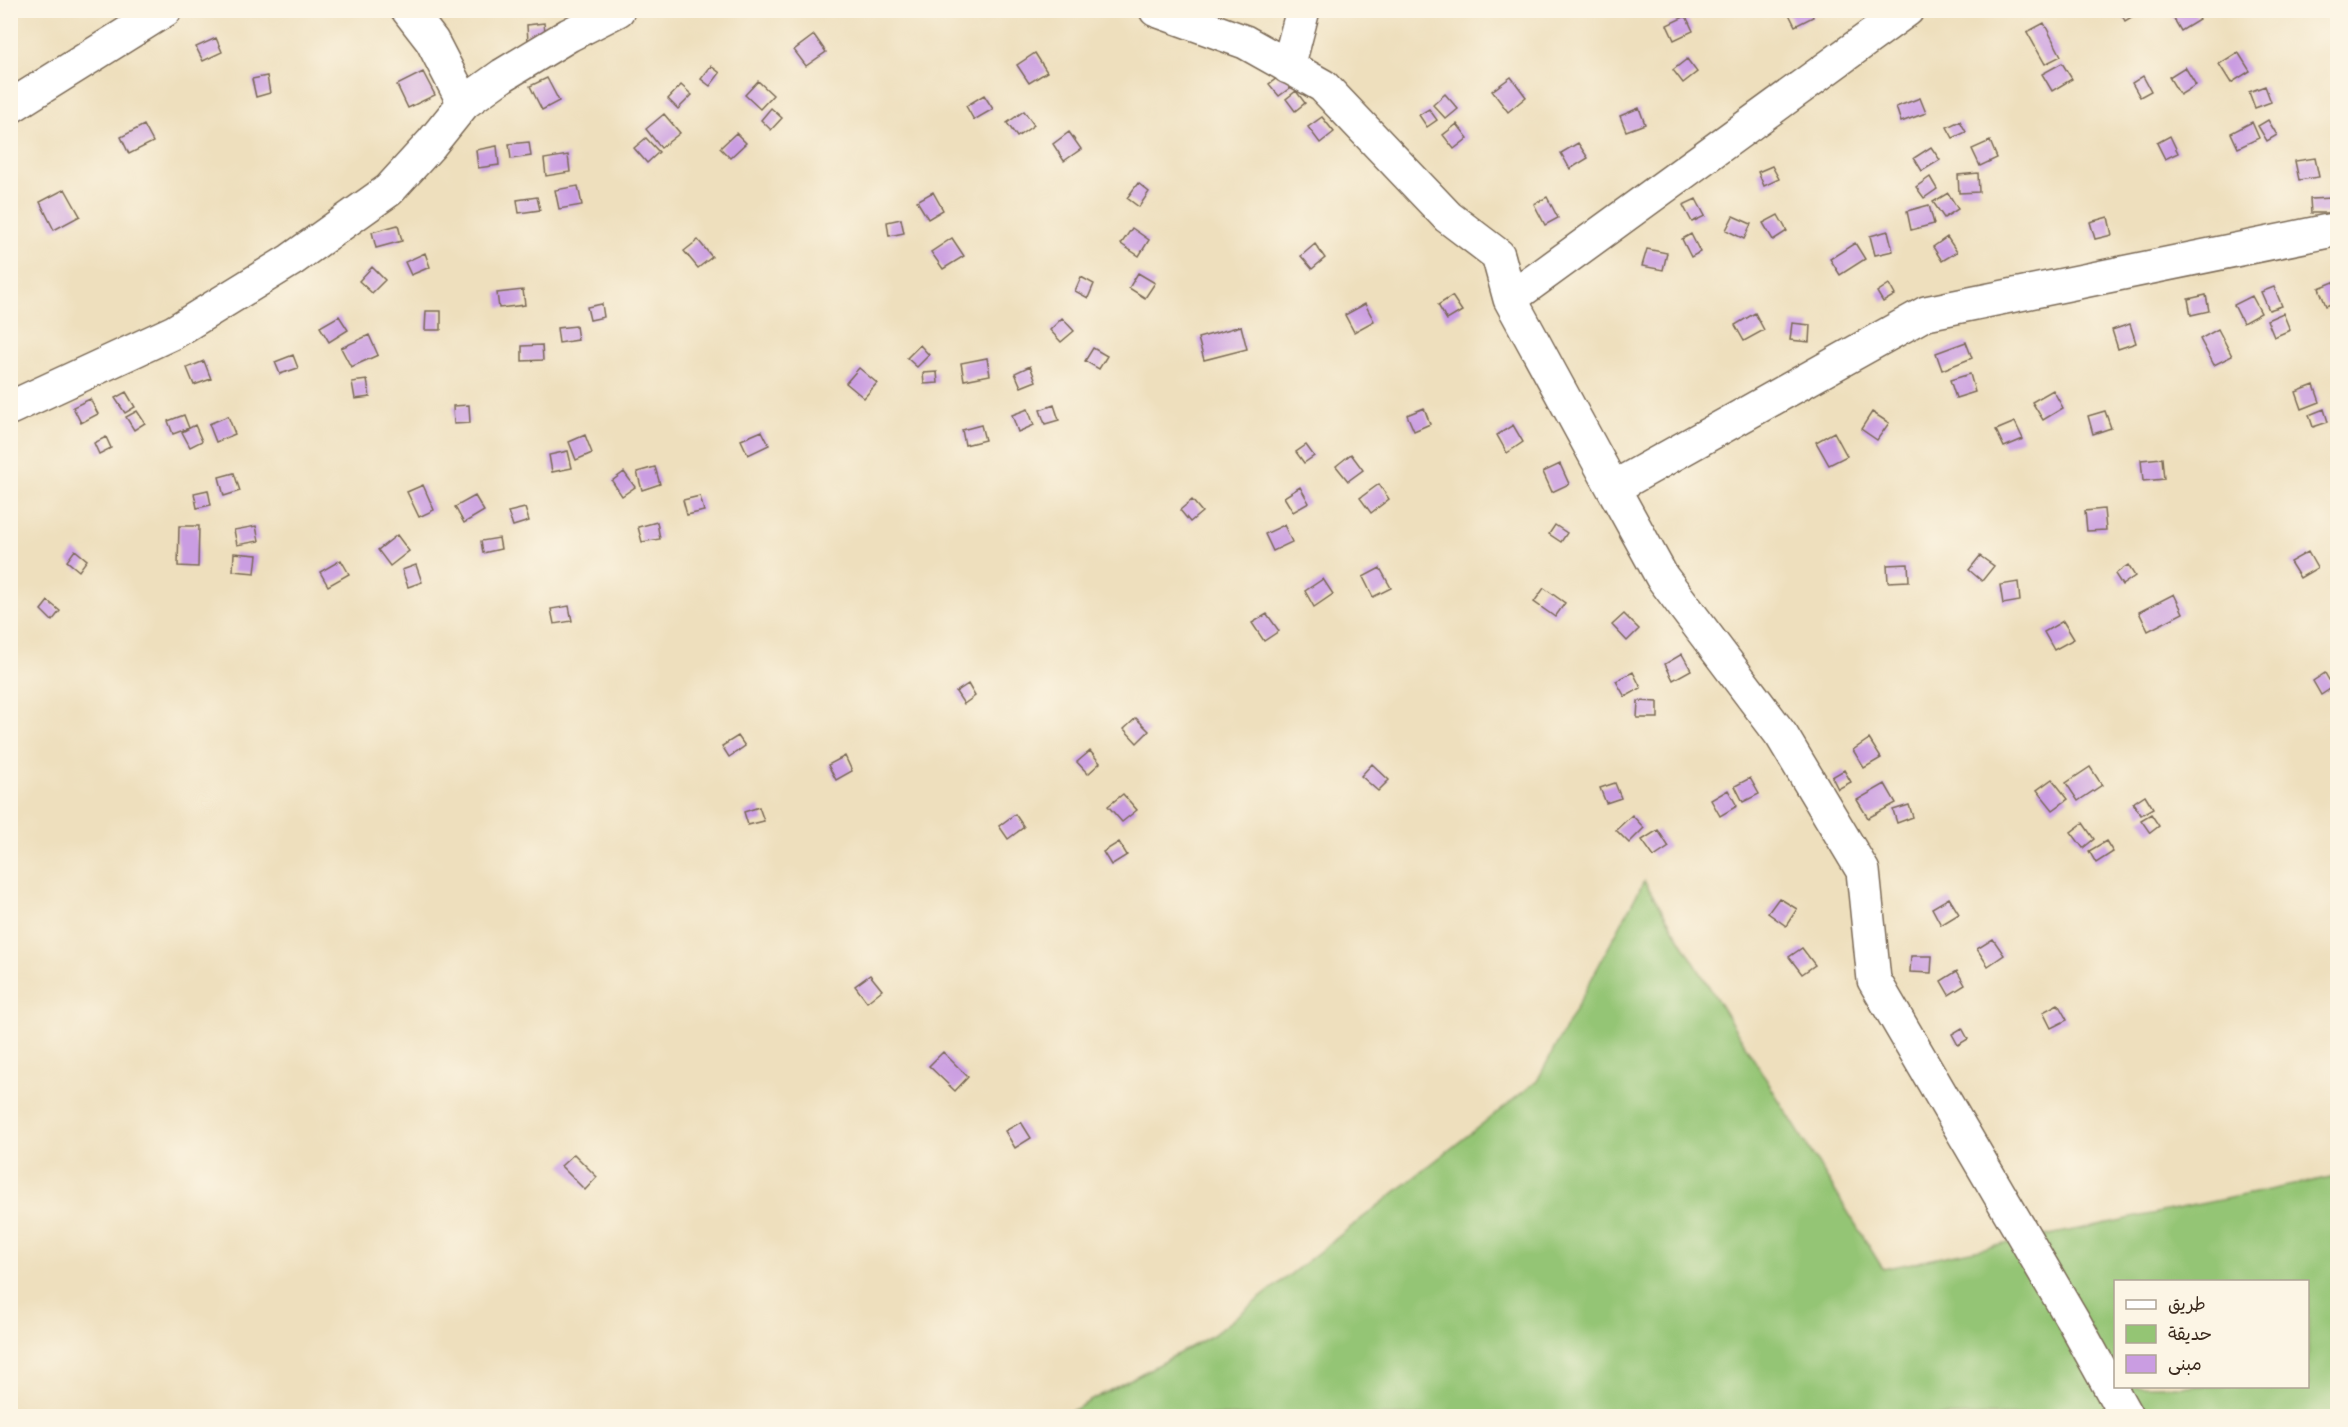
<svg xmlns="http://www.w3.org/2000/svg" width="2348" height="1427" viewBox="0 0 2348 1427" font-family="Pangolin,'Playpen Sans Arabic',sans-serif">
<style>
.green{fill:#94c574;stroke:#687849;stroke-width:1.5;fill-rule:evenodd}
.building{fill:#ca9de2}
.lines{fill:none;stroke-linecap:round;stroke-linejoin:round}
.minor-casing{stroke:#7a6956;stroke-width:36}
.minor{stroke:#fff;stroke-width:33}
</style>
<rect width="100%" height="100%" fill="#fcf5e5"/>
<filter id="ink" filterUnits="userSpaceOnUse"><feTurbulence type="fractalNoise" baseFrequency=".0167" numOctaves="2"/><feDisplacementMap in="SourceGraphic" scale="12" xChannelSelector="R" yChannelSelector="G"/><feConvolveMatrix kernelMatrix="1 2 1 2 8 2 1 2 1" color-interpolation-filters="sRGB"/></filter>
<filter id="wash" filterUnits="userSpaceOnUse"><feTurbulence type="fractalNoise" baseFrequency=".008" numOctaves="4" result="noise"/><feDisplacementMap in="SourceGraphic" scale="24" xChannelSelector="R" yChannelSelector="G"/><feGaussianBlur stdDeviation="1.35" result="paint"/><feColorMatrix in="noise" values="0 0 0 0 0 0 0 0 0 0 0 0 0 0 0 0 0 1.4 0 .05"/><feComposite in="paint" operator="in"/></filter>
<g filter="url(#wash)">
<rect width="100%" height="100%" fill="#eedfbd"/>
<!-- green -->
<path class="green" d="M1644 881 1883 1269 2337 1176V1416H1062L1213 1335 1537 1081ZM2116 1282H2308V1386H2116Z"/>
<g id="blocks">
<!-- building -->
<path class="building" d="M1787 10H1810L1813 17 1795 26Z
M2119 10H2143L2125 21Z
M2176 10H2193L2199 20 2181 31 2171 14Z
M1686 16 1693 31 1674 40 1667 25Z
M544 23 546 41 528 42 527 25Z
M2044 23 2061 56 2045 64 2027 32Z
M814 35 826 52 806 66 794 50Z
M216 38 222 52 203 61 196 47Z
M2238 52 2250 71 2231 83 2219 64Z
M1035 53 1047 72 1029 83 1017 65Z
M1687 59 1697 72 1683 83 1673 70Z
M2062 63 2072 79 2052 91 2042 74Z
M711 66 720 73 710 86 701 79Z
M2185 67 2196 85 2180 95 2169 77Z
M423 72 435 95 408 108 397 85Z
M1284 73 1294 85 1279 96 1269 84Z
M267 76 270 93 256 97 252 79Z
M2143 76 2151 91 2140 97 2132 83Z
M1511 77 1526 97 1508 112 1492 91Z
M547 78 559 101 542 110 530 86Z
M758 81 773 95 760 109 745 95Z
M681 85 692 95 678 109 668 99Z
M2265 86 2271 102 2255 108 2249 92Z
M1296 91 1305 103 1295 111 1286 99Z
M1445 94 1458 109 1446 119 1433 105Z
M984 95 993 109 974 120 966 106Z
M1920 98 1926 113 1901 122 1896 107Z
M771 108 782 118 771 130 761 120Z
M1639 108 1645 124 1626 131 1620 116Z
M1429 109 1437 120 1427 127 1419 115Z
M1024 111 1034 125 1017 137 1007 123Z
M664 114 680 133 661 148 646 129Z
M1322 117 1334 132 1320 143 1308 127Z
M2268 120 2277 135 2267 141 2258 126Z
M1960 121 1966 132 1953 138 1947 127Z
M2252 122 2259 138 2238 148 2231 133Z
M1457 124 1468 138 1454 149 1443 135Z
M144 125 153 142 129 154 121 137Z
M1069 132 1081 149 1064 161 1053 144Z
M736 133 746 143 730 158 720 148Z
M2170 136 2178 153 2165 159 2157 143Z
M646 138 659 152 647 163 634 148Z
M1990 141 1997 158 1980 166 1972 149Z
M529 142 531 156 511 159 509 144Z
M1578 143 1588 158 1570 169 1561 153Z
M497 146 499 165 478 168 476 150Z
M1931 147 1940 160 1922 171 1914 158Z
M568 155 570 172 546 176 544 159Z
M2315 158 2319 177 2299 180 2295 161Z
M1772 166 1779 179 1764 186 1758 172Z
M1978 173 1979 192 1959 193 1958 175Z
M1930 177 1937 189 1924 198 1916 187Z
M1138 183 1149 192 1139 207 1127 198Z
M578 186 582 205 559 209 555 190Z
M65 189 80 216 54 230 40 202Z
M933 192 943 210 928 219 917 201Z
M1948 193 1958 209 1944 218 1933 202Z
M537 197 540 210 519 213 517 200Z
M1547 197 1558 218 1545 225 1534 204Z
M2333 198 2334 213H2311L2310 199Z
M1696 199 1705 216 1692 222 1683 205Z
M1929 205 1934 224 1911 230 1907 211Z
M1778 215 1787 231 1773 240 1763 223Z
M1733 216 1751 224 1744 239 1726 230Z
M2108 217 2112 235 2095 239 2090 222Z
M901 219 904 233 889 236 887 222Z
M398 225 402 241 376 248 372 232Z
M1132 228 1149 240 1139 256 1121 244Z
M1888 231 1893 251 1875 255 1870 236Z
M1691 234 1700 252 1691 257 1682 239Z
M1947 237 1957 252 1942 261 1933 247Z
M952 238 964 256 943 269 931 252Z
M698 240 712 257 698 268 684 251Z
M1855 243 1865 259 1840 275 1830 259Z
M1315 244 1325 258 1312 269 1301 256Z
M1647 249 1667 253 1663 270 1642 266Z
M425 253 430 267 411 275 405 262Z
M372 267 385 280 372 293 359 281Z
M1138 273 1155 283 1145 298 1129 288Z
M1081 277 1094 284 1088 298 1075 291Z
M2336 281 2338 301 2326 306 2319 288Z
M1889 284 1895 295 1883 302 1877 292Z
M2274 287 2282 306 2269 310 2261 292Z
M523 290 525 305 499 308 497 293Z
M2206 295 2209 311 2191 315 2188 299Z
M1452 296 1462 311 1447 320 1438 305Z
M2252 296 2261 313 2243 323 2234 305Z
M602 304 604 317 590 320 587 307Z
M1365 304 1374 321 1354 332 1345 315Z
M426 311H441V330H425Z
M1755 313 1764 330 1744 341 1735 325Z
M2283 313 2290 330 2274 337 2267 320Z
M339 316 348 330 329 342 320 327Z
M1062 318 1074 331 1061 342 1050 330Z
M1792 323 1810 325 1809 342 1790 340Z
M2130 324 2136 343 2118 349 2112 330Z
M576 326 578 340 559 343 557 328Z
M1241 326 1247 349 1204 360 1198 338Z
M2218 329 2232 356 2214 365 2200 339Z
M369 335 378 355 351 367 341 348Z
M1966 342 1972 358 1942 370 1936 353Z
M542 345 543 360 522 361V346Z
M920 345 929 355 917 367 907 358Z
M1093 348 1107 356 1099 369 1085 361Z
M293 355 298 368 280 374 275 362Z
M987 358 990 375 964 380 961 363Z
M204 361 211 379 194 385 187 368Z
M1030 366 1036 381 1021 387 1015 373Z
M859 368 877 383 864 398 846 383Z
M937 372 938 383 924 384 923 373Z
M1970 374 1975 392 1956 398 1950 380Z
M367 380 370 397 355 399 352 382Z
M2314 385 2320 402 2302 409 2296 392Z
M2053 390 2063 408 2043 420 2032 402Z
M126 392 135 407 125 413 115 398Z
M90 399 98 414 81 423 73 407Z
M469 405 470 423 454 424 453 406Z
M1054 405 1059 420 1045 424 1040 410Z
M1424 408 1430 424 1414 431 1407 415Z
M1028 409 1034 425 1018 432 1012 415Z
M2324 409 2328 422 2313 427 2309 415Z
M137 411 145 423 134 430 126 417Z
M2105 411 2111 428 2093 434 2088 416Z
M1872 412 1889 423 1877 440 1861 429Z
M184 415 189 428 173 434 168 421Z
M228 416 235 434 216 442 209 424Z
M2015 422 2023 439 2004 447 1996 430Z
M195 425 202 441 190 447 182 432Z
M981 425 985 440 965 445 962 430Z
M1513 425 1523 442 1507 453 1497 435Z
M762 431 769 445 748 455 741 440Z
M1834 432 1847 456 1829 465 1816 442Z
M585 435 592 453 576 460 569 442Z
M106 437 111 448 99 454 94 443Z
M1306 445 1314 456 1304 463 1296 452Z
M568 451 572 468 552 472 549 455Z
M1351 454 1363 470 1348 481 1336 466Z
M2162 458 2164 479 2143 481 2141 460Z
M1560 464 1569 484 1552 492 1543 472Z
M655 467 660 484 642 490 637 472Z
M624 472 635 487 622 496 612 481Z
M234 473 240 491 224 496 219 477Z
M1379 484 1389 499 1371 513 1360 498Z
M423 485 434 510 419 517 407 492Z
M1300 487 1309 503 1293 512 1284 497Z
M208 490 211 505 197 508 194 493Z
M475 496 484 511 464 523 455 507Z
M700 496 704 511 687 515 683 500Z
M1192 500 1202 512 1190 522 1180 510Z
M525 508 529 521 513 526 508 512Z
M2104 509 2106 530 2087 531 2085 511Z
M657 522 660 539 642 542 638 527Z
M1284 525 1292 542 1273 551 1265 534Z
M1555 525 1567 533 1561 542 1549 534Z
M179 526H199L198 567 178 566Z
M256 526 259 541 237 545 234 530Z
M397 535 409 551 390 566 378 550Z
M499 538 501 549 483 553 481 541Z
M75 550 87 560 79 571 67 561Z
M2308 552 2317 568 2300 578 2290 562Z
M234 553 257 555 255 573 233 571Z
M1980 556 1994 566 1982 581 1969 570Z
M341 560 349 574 328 586 320 572Z
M1908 564 1909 581 1888 582 1887 565Z
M416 565 422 582 408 587 402 570Z
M2128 565 2135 576 2122 585 2115 574Z
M1380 568 1391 588 1373 597 1363 577Z
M1323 579 1333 594 1314 607 1305 591Z
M2018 582 2020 601 2003 604 2000 585Z
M1544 588 1565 603 1555 617 1534 602Z
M2174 594 2183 613 2148 631 2139 612Z
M48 601 60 611 52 621 41 610Z
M569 606 572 621 554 624 551 609Z
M1267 614 1279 631 1264 641 1252 623Z
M1624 614 1639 629 1627 641 1612 625Z
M2063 621 2074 639 2054 650 2044 632Z
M1682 654 1691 670 1673 680 1665 664Z
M1633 672 1641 688 1625 697 1616 681Z
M2325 673 2333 687 2321 695 2313 681Z
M968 684 975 696 964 704 956 692Z
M1638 701 1658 702V718H1637Z
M1136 718 1149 731 1137 743 1124 729Z
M738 736 745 746 729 757 722 746Z
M1869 739 1881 758 1864 768 1853 750Z
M1090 751 1100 763 1088 774 1077 762Z
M845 756 852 771 836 780 828 765Z
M1372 764 1389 780 1378 791 1361 776Z
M2090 767 2102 785 2078 801 2066 783Z
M1844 770 1851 782 1838 789 1832 777Z
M1750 778 1759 794 1743 802 1735 786Z
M2052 779 2068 799 2053 810 2037 790Z
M1615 783 1621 798 1606 803 1600 788Z
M1885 784 1896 803 1868 818 1857 800Z
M1728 790 1737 806 1720 816 1711 800Z
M1123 794 1137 810 1122 822 1108 806Z
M2145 795 2153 808 2141 815 2133 803Z
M1909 805 1913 817 1897 823 1893 810Z
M759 807 764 821 748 825 744 812Z
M1015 814 1024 827 1008 839 999 826Z
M2151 814 2159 826 2150 833 2141 820Z
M1632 815 1644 828 1629 843 1616 830Z
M2083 823 2094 839 2083 848 2071 832Z
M1658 830 1669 847 1654 857 1642 840Z
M2106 841 2113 852 2096 863 2089 851Z
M1119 842 1127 855 1111 865 1103 852Z
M1779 898 1797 909 1786 926 1768 913Z
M1949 898 1959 914 1941 925 1932 908Z
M1993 939 2004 955 1988 966 1977 949Z
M1802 948 1815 965 1802 974 1789 957Z
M1911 956H1932L1931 973 1910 972Z
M1957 971 1965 985 1949 995 1941 981Z
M870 975 882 990 867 1002 855 986Z
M2058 1004 2067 1020 2051 1028 2043 1012Z
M1962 1028 1968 1039 1958 1045 1952 1034Z
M943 1052 968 1077 955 1091 929 1066Z
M1021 1122 1031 1138 1015 1148 1005 1131Z
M574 1154 597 1177 585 1190 561 1166Z"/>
</g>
</g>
<g filter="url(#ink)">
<use href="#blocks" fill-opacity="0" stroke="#7a6956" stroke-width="1.5"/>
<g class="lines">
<defs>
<path id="minor" d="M408 10 432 41 464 103
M1156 10 1245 42 1323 86 1448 217 1498 255 1510 299 1613 488 1926 313 2338 229
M1288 67 1303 10
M10 107 165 10
M1510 299 1907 10
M10 408 174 332 291 260 389 190 431 144 464 103 503 75 569 35 618 10
M1613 488 1662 577 1782 736 1863 871 1874 980 2074 1322 2126 1416"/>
</defs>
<!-- minor casing -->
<use href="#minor" class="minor-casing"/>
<!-- minor -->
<use href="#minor" class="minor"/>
</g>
</g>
<!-- margin -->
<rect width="2348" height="1427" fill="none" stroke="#fcf5e5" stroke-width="36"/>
<!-- legend -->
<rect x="2114" y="1280" width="195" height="108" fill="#fcf5e5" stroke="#afa495" stroke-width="1.5"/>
<rect x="2126" y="1300" width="30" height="9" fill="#ffffff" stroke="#afa495" stroke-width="1.5"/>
<text x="2168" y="1310" font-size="18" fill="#3b2a1e">طريق</text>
<rect x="2126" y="1325" width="30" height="18" fill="#94c574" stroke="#afa495" stroke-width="1.5"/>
<text x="2168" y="1340" font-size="18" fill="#3b2a1e">حديقة</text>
<rect x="2126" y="1355" width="30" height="18" fill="#ca9de2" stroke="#afa495" stroke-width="1.5"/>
<text x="2168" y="1370" font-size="18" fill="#3b2a1e">مبنى</text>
</svg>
